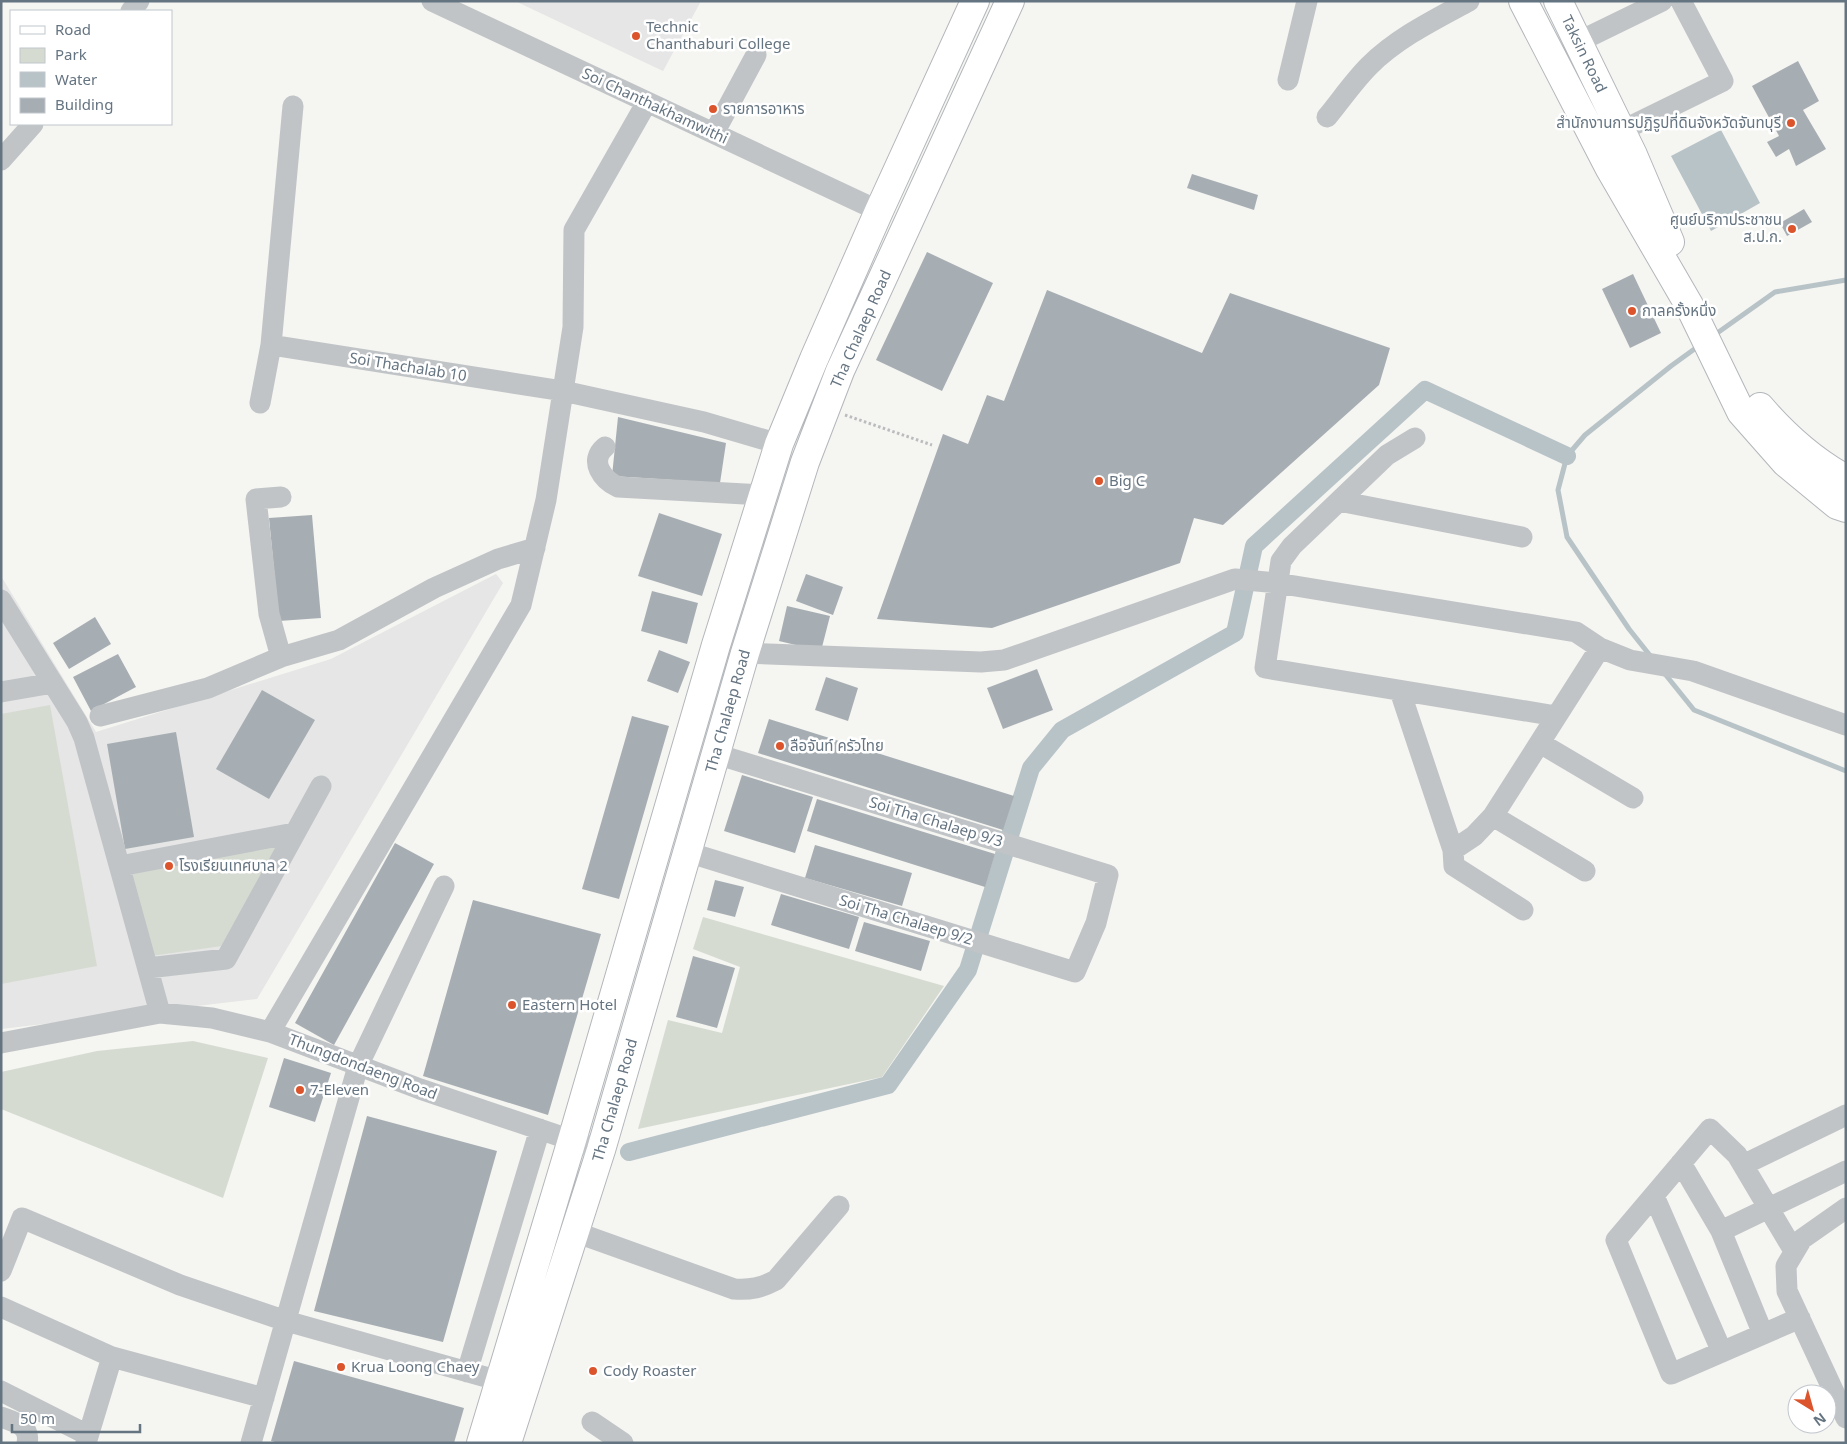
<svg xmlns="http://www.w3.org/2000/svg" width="1847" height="1444" viewBox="0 0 1847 1444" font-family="'Noto Sans','Noto Sans Thai',sans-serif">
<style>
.built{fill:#e5e6e5}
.green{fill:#d6dbd2}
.water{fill:#b8c3c7}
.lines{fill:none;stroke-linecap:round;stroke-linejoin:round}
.stream{stroke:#b8c3c7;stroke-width:5}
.canal{stroke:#b8c3c7;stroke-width:18}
.building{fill:#a7aeb3}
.major-casing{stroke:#b3b7bb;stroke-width:30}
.path{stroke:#babcbe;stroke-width:3;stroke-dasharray:2.5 2.5;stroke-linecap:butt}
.minor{stroke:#c0c4c7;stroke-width:21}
.major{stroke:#fff;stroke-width:28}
.poi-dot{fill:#db542b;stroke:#fff;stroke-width:2}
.labels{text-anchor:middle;stroke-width:5;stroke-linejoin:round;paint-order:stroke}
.poi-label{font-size:15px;fill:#657481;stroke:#fff;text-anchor:start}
.street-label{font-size:15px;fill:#657481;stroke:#fff}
</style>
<rect width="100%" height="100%" fill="#f5f5f1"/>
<!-- built -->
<path class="built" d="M515 1H701L663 71Z
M496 574 503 583 257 999 1 1029V576L96 732 331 659Z"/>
<!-- green -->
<path class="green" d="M50 705 97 966 1 984V714Z
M278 845 222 946 151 956 132 874Z
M703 917 944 986 882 1077 638 1129 668 1020 722 1033 740 967 693 949Z
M193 1041 268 1058 223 1198 1 1109V1072L97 1051Z"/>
<!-- water -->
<path class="water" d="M1721 130 1760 203 1711 231 1671 156Z"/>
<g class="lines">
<!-- stream -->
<path class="stream" d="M1713 336 1775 292 1846 280
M1652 658 1629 629 1567 537 1558 490 1567 456 1585 435 1671 366 1700 345
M1665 674 1694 710 1846 771"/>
<!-- canal -->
<path class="canal" d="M629 1152 888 1085 968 970 1031 768 1062 730 1235 633 1254 546 1425 390 1567 456"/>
</g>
<!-- building -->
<path class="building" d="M1798 61 1819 101 1803 110 1826 149 1796 166 1789 149 1776 157 1767 142 1779 136 1752 86Z
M1192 174 1258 195 1254 210 1187 188Z
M1804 209 1812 222 1787 236 1780 223Z
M927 252 993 283 942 391 876 360Z
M1633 274 1661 333 1630 348 1602 289Z
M1047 290 1202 353 1230 293 1390 348 1379 385 1223 525 1194 518 1180 563 992 628 877 619 943 434 968 444 987 395 1004 401Z
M618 417 726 443 720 483 612 476Z
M659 513 722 534 702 596 638 576Z
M312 515 321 618 279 621 269 518Z
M806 574 843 587 833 615 796 601Z
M652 591 698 603 687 644 641 631Z
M787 606 830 616 821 651 779 641Z
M95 617 111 644 69 669 53 643Z
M659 650 690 662 678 693 647 681Z
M118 654 136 687 91 711 73 677Z
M1037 669 1053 710 1003 729 987 688Z
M826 677 858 688 848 721 815 710Z
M262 690 315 720 269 799 216 769Z
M632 716 669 726 619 899 582 889Z
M769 719 1014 796 1003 830 758 753Z
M176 732 194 837 125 849 107 744Z
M742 775 813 797 795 853 724 831Z
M817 799 995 854 985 887 807 831Z
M395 843 434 864 334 1045 295 1023Z
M815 845 912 873 902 906 805 878Z
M715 880 744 887 735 917 707 910Z
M781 894 859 917 849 949 771 925Z
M473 900 601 934 548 1115 423 1076Z
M864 922 930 941 921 971 855 951Z
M693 956 735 968 717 1028 676 1017Z
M284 1058 331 1073 315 1122 269 1107Z
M367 1116 497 1151 443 1342 314 1311Z
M294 1361 464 1408 454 1443H279L271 1441Z"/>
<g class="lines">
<defs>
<path id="major" d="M1523 1 1610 169 1689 305 1741 412 1786 463 1837 505 1846 508
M1558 1 1633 155 1670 242
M1760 407C1785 436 1813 461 1846 479
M481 1443 572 1140 716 645 779 444 814 359 879 211 975 1
M507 1443 601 1150 745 653 805 462 840 371 1010 1"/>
</defs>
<!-- major casing -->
<use href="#major" class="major-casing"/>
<!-- path -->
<path class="path" d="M845 415 932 445"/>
<!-- minor -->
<path class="minor" d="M432 1 879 211
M131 11 139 1
M1578 42 1662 1
M1288 80 1307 1
M293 106 271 345 563 391 704 422 779 444
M1327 117C1341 100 1354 81 1369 66 1397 38 1434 20 1469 1
M1621 131 1723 81 1681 1
M714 133 756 55
M1 160 33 124
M260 403 271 345
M1415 438 1387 455 1292 546 1281 561 1265 668 1556 716
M605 447C588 461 603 480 618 487L763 495
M281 497 256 499 269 614 281 657
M1339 501 1522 537
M1 600 77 722 84 738 160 1013
M745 653 981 662 1004 660 1235 579 1277 583 1576 632 1600 648 1630 660 1693 671 1846 725
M1400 691 1453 850 1474 836 1493 816 1600 648
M1 692 53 683
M100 716 208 688 281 657 339 640 434 588 498 559 535 548
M1540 743 1633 798
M1493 816 1585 871
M1453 850 1454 866 1523 910
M687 852 1075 972 1096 923 1108 875 716 754
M120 866 294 833
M148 968 226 959 321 786
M270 1032 521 605 546 500 573 327 574 230 647 102
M1 1043 160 1013 212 1018 270 1032 420 1089 601 1150
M1681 1163 1721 1231
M1743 1165 1846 1115
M1654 1196 1722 1352
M1846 1208 1802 1239 1786 1266 1787 1291 1846 1418
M575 1232 734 1289C751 1290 761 1288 776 1280L839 1206
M1794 1251 1737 1155 1710 1129 1616 1240 1671 1374 1800 1318
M1 1271 22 1218 180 1285 286 1321 500 1381
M1 1307 112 1357
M1763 1334 1721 1231 1846 1171
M467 1372 540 1129
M1 1391 88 1435
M1 1417C14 1422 31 1425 27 1443
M592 1422 623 1443
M86 1443 112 1357 264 1398
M251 1443 358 1066 444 886"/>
<!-- major -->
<use href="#major" class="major"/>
</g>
<!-- markers -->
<g class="poi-dot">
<circle cx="636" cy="36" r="5"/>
<circle cx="713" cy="109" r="5"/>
<circle cx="1791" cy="123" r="5"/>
<circle cx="1792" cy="229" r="5"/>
<circle cx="1632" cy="311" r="5"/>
<circle cx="1099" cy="481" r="5"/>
<circle cx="780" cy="746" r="5"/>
<circle cx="169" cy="866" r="5"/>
<circle cx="512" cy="1005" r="5"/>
<circle cx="300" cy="1090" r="5"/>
<circle cx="341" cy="1367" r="5"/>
<circle cx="593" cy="1371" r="5"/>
</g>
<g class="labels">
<!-- poi labels -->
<g class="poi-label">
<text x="646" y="32">Technic<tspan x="646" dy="17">Chanthaburi College</tspan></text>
<text x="723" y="114">รายการอาหาร</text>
<text x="1781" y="128" text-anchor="end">สำนักงานการปฏิรูปที่ดินจังหวัดจันทบุรี</text>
<text x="1782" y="225" text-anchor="end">ศูนย์บริกาประชาชน<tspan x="1782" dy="17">ส.ป.ก.</tspan></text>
<text x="1642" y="316">กาลครั้งหนึ่ง</text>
<text x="1109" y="486">Big C</text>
<text x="790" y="751">ลือจันท์ ครัวไทย</text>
<text x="179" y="871">โรงเรียนเทศบาล 2</text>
<text x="522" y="1010">Eastern Hotel</text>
<text x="310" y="1095">7-Eleven</text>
<text x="351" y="1372">Krua Loong Chaey</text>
<text x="603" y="1376">Cody Roaster</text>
</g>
<!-- street labels -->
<g class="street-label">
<text transform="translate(1584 54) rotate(64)" y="5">Taksin Road</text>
<text transform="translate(655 106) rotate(25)" y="5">Soi Chanthakhamwithi</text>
<text transform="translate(861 329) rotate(-66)" y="5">Tha Chalaep Road</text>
<text transform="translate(408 367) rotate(9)" y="5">Soi Thachalab 10</text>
<text transform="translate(728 711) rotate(-74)" y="5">Tha Chalaep Road</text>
<text transform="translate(936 822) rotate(17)" y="5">Soi Tha Chalaep 9/3</text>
<text transform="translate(906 920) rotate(17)" y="5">Soi Tha Chalaep 9/2</text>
<text transform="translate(363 1067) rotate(21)" y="5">Thungdondaeng Road</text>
<text transform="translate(615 1100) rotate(-74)" y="5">Tha Chalaep Road</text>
</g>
</g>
<!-- border -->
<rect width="1847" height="1444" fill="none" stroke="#657481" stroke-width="5"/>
<!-- legend -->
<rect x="10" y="10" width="162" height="115" fill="#ffffff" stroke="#c1c7cd"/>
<rect x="20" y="26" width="25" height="8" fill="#ffffff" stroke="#c1c7cd"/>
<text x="55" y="35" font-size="15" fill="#657481">Road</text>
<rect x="20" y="48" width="25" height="15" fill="#d6dbd2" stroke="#c1c7cd"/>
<text x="55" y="60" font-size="15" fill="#657481">Park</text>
<rect x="20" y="72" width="25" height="15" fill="#b8c3c7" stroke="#c1c7cd"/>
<text x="55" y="85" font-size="15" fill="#657481">Water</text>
<rect x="20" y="98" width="25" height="15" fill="#a7aeb3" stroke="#c1c7cd"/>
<text x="55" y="110" font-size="15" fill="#657481">Building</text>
<!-- north arrow -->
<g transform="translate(1812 1409) rotate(143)"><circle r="24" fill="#ffffff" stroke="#c1c7cd"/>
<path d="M0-4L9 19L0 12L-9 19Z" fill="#db542b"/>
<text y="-8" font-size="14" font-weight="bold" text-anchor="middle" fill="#657481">N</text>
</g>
<!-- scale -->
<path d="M12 1424v8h128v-8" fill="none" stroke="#657481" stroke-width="2.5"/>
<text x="20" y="1424" font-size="15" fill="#657481" stroke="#ffffff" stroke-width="4" paint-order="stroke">50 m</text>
</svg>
